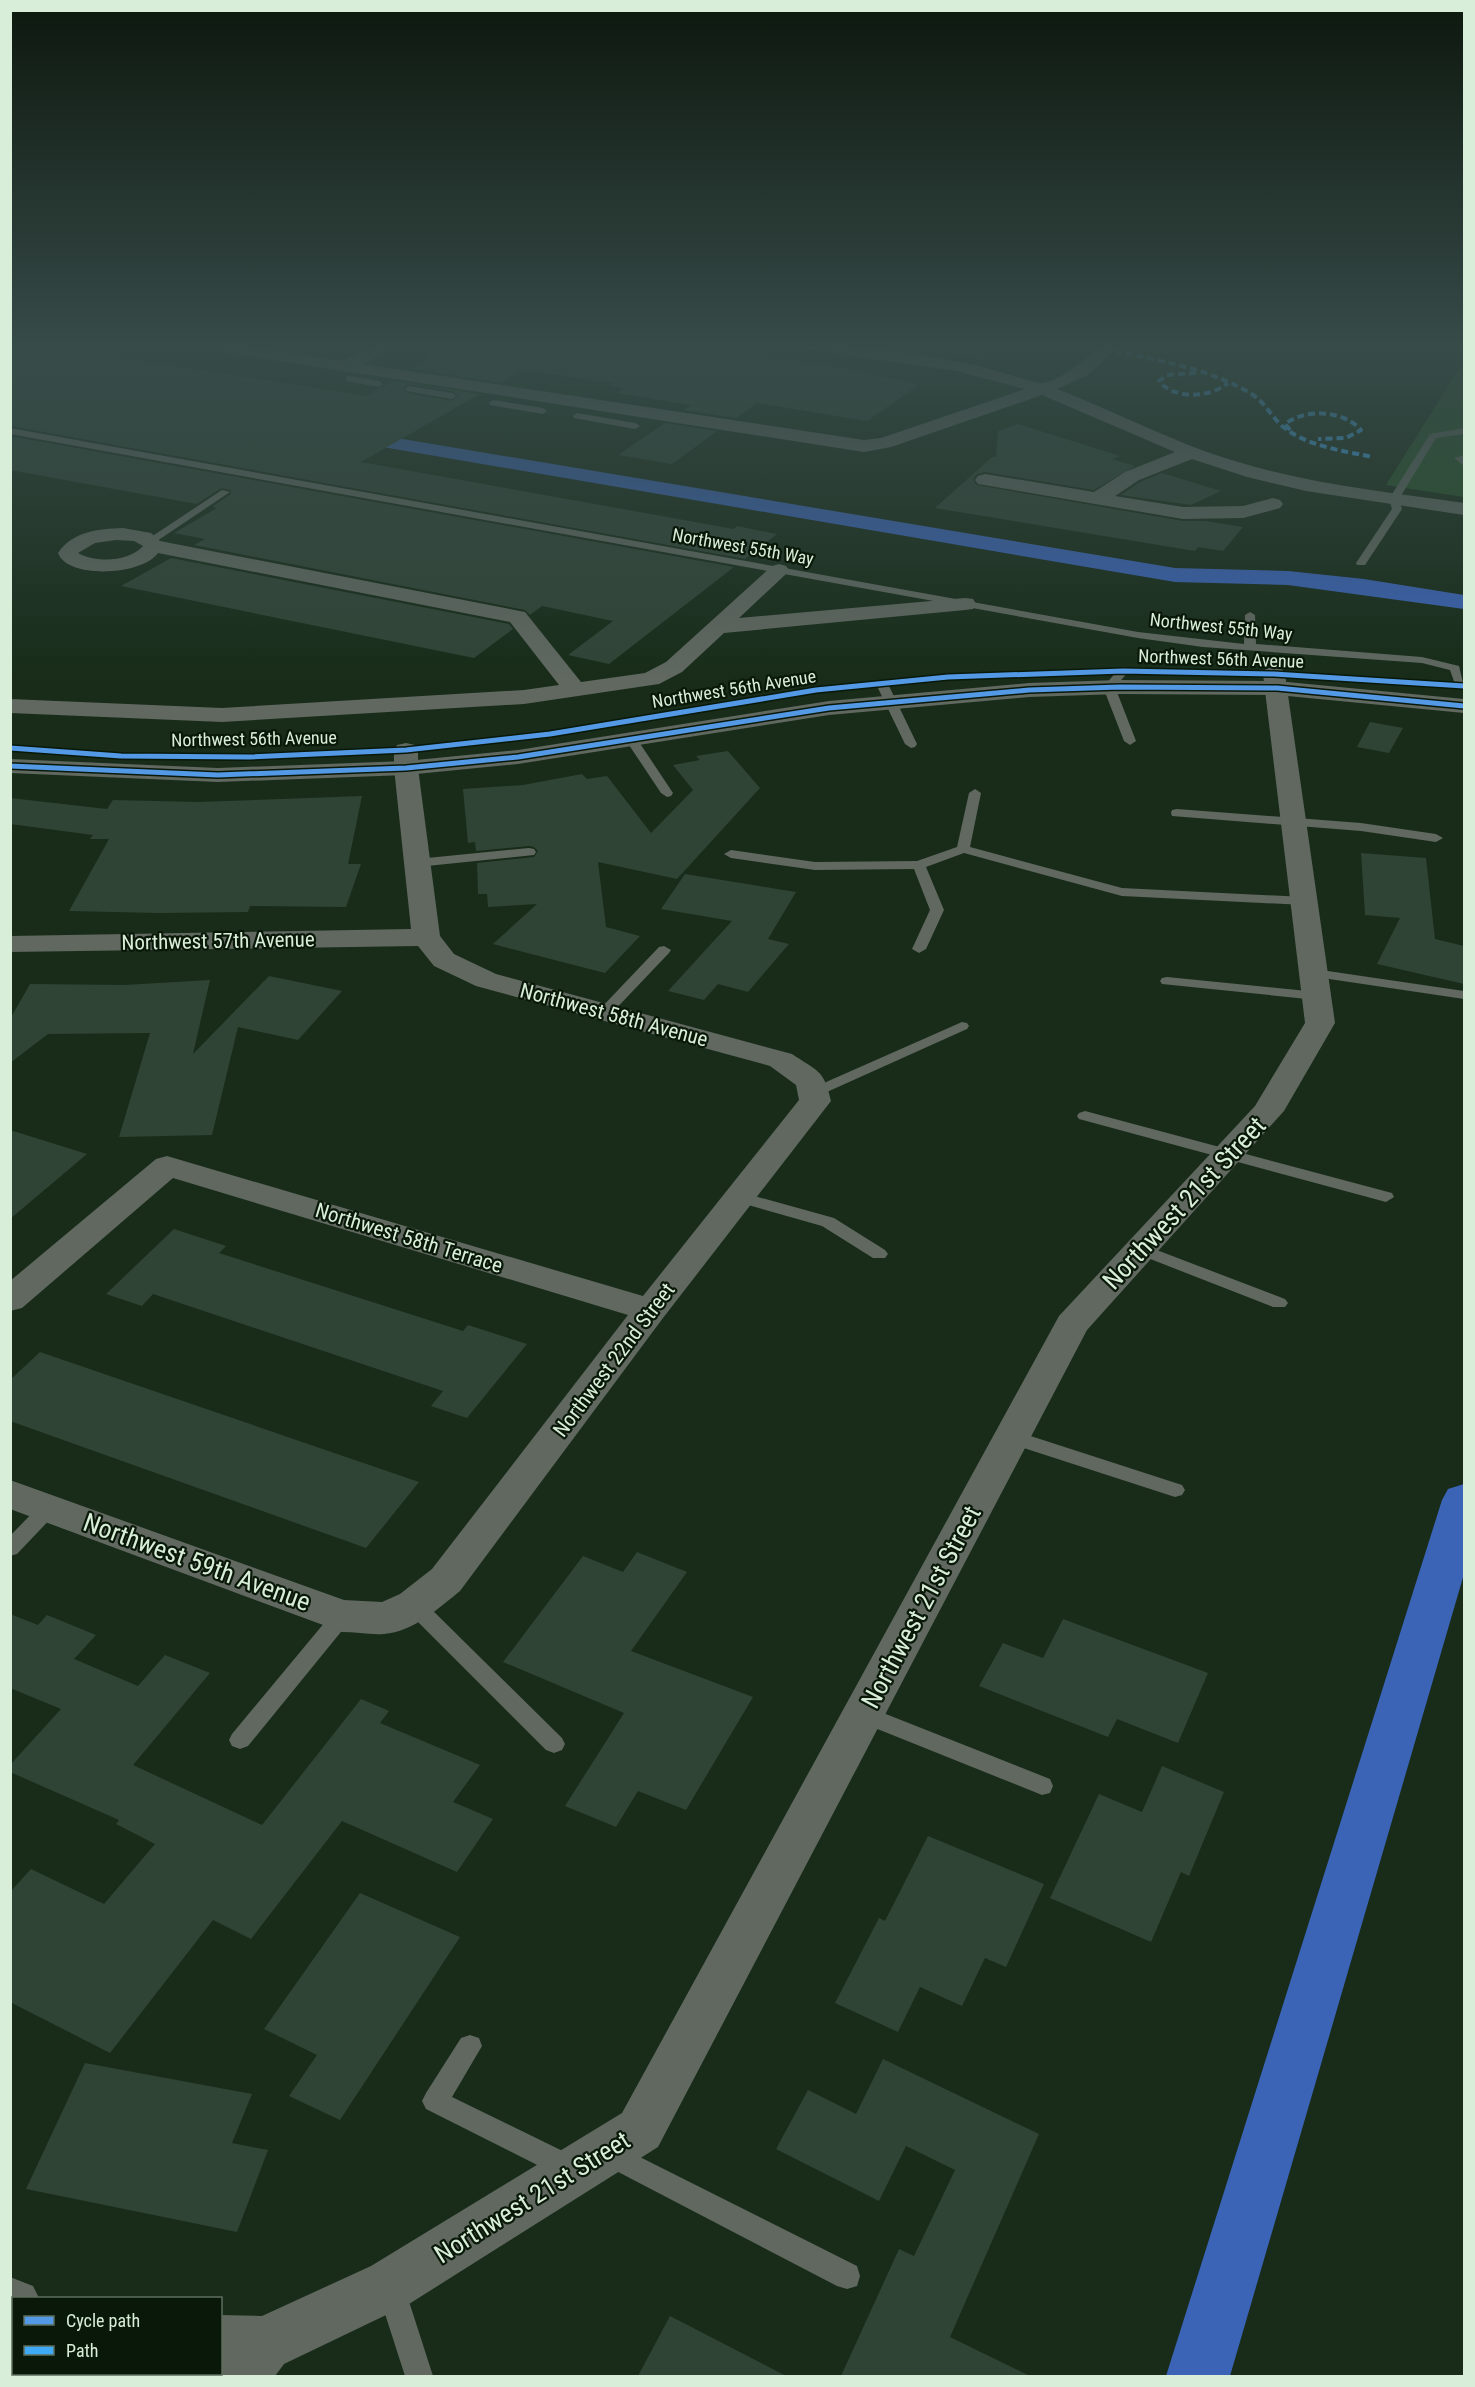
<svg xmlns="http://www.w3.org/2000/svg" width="1475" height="2387" viewBox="0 0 1475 2387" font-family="'Roboto Condensed',sans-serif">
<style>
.green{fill:#265226}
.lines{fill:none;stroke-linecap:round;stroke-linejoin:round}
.canal{fill:#3b63b6;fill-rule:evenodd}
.building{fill:#304436;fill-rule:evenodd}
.service{fill:#606860;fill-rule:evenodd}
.minor{fill:#606860;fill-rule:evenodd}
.tertiary{fill:#606860;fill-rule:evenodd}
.quiet{stroke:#3fa9f5;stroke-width:4;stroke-dasharray:7 4;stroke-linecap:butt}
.cycleway-casing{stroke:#091809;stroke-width:8}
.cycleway{stroke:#5399e6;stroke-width:5}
.labels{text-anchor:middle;stroke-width:4.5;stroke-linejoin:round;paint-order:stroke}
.far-street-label{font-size:18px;fill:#d9eed8;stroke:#091809}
.street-label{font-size:21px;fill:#d9eed8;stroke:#091809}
.near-street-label{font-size:26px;fill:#d9eed8;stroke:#091809}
</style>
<rect width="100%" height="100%" fill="#182c19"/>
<!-- green -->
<path class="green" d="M938 344H1011L984 360 928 350Z
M1464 360V497L1386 485 1460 367Z"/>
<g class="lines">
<!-- canal -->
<path class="canal" d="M343 429 1175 568 1288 571 1364 579 1464 595V609L1288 585 1175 582 336 439 333 435 336 431Z
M1464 1484V1574L1230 2376H1166L1442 1500 1448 1489Z"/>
</g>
<!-- building -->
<path class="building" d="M10 344H38L365 396 393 381 480 394 361 462 734 529 737 526 777 534 745 559 10 426ZM409 384 452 391 458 396 452 401 406 393 403 388Z
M428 344H624L665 350 674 344H683L851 369 919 385 867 421 757 403 736 418 684 410 691 405 617 393 624 388 609 386 613 383 522 370 500 383 413 369 427 362V351L431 349Z
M665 423 717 431 672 464 618 455Z
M1018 424 1120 456 1112 459 1135 466 1094 490 985 472 977 474 973 479 976 485 1183 521H1205L1243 527 1223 551 1198 547 1195 551 935 508 992 457H996L998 431Z
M10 436 734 567 609 664 568 655 613 621 542 606 530 615 525 610 194 545 205 539 174 533 217 508 212 507 231 494V490L221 488 197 504 10 470Z
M1162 473 1221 491 1191 505 1121 495 1140 482Z
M171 558 509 624 513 629 474 658 121 586Z
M1370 722 1403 728 1389 753 1357 747Z
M728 751 760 788 677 879 598 862 606 927 640 936 605 973 493 944 537 904 488 907 487 894H478L477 863 534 857 538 851 534 847 529 846 476 851 475 842 468 843 463 789 523 785 582 774 587 779 607 776 651 833 693 790 673 765 700 760 696 756Z
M362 796 348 864H361L346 907 250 906 248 912 158 913 69 911 109 839H90L93 835 10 824V798L107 809 113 800 198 802Z
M1361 853 1426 858 1435 939 1464 946V984L1377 964 1400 918 1365 915Z
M685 874 796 892 768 939 789 944 748 992 718 984 704 1000 668 991 732 921 661 909Z
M269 976 342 991 298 1040 238 1027 212 1135 119 1137 150 1033 48 1034 10 1063V1019L30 984 124 985 210 980 193 1054Z
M10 1130 87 1154 10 1219Z
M174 1229 226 1246 219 1253 463 1331 468 1325 527 1344 467 1418 431 1406 443 1391 153 1294 142 1306 106 1294Z
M40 1352 419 1482 366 1548 10 1421V1380Z
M637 1552 687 1572 631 1651 753 1697 686 1810 638 1791 616 1827 565 1806 624 1713 503 1662 583 1556 623 1572Z
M10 1614 38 1625 47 1615 96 1635 74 1659 138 1686 165 1655 210 1673 133 1765 262 1825 361 1699 389 1711 380 1723 480 1765 453 1802 493 1819 457 1872 342 1821 251 1939 213 1920 110 2053 10 2002V1892L31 1869 104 1904 155 1844 116 1824 119 1820 10 1772V1765L61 1709 10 1688Z
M1063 1619 1208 1673 1178 1743 1117 1719 1108 1737 979 1686 1003 1643 1043 1658Z
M1162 1766 1224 1792 1189 1876 1181 1872 1151 1942 1050 1898 1099 1794 1142 1812Z
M928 1836 1044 1884 1006 1967 985 1958 962 2006 920 1987 898 2032 835 2003 879 1918 885 1921Z
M360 1893 460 1937 340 2120 289 2096 317 2055 264 2029Z
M883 2059 1039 2134 950 2337 1030 2376H841L899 2249 914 2256 955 2170 906 2146 879 2201 776 2149 808 2090 856 2114Z
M85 2063 252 2094 232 2143 268 2150 237 2232 26 2189Z
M670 2316 786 2376H638Z"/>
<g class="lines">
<!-- service -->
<path class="service" d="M124 344H141L156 348 152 350Z
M391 344H412L429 348 425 350Z
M349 376 379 381 383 384 379 387 346 381V377Z
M409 386 452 393 456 396 452 399 406 391 405 389Z
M493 400 543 408 547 411 543 414 490 405 489 403Z
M577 413 635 423 640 426 635 429 574 418 573 416Z
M10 428 1138 632 1244 644 1245 615 1250 612 1255 615 1256 644 1422 657 1459 666 1464 687H1456L1450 670 1422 663 1203 647 1138 638 10 434Z
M1464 428V434L1436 438 1399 499 1402 509 1365 565H1357L1356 563 1392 509 1389 499 1430 434Z
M1464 455V466L1454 458Z
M222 490 230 492 154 543 145 541Z
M1123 668 1129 671 1115 687 1136 741 1130 745 1124 741 1103 687 1119 669Z
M882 681 888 684 917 744 915 747 911 748 905 744 876 684Z
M631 735 635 736 673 793 671 796 667 797 661 793 625 739Z
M975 789 981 793 970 847 1122 888 1305 897 1312 901 1305 905 1122 896 964 853 926 867 944 910 926 949 919 953 912 949 930 910 914 869 815 870 731 858 724 854 731 850 815 862 917 861 957 847 969 793Z
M1177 809 1361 823 1436 834 1443 838 1436 842 1361 831 1172 816 1171 813 1172 810Z
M529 848 534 849 536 852 534 855 417 867 410 863 417 859Z
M664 946 671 950 669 953 610 1015H600L598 1012 600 1009 659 947Z
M1314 969 1464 991V999L1309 976 1307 973 1309 970Z
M1167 977 1317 992 1324 996 1317 1000 1162 984 1160 981 1162 978Z
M962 1022 967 1023 969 1026 967 1029 818 1096H808L805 1093 808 1090Z
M1085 1111 1392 1193 1394 1197 1386 1202 1079 1119 1077 1116 1079 1113Z
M740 1192 834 1218 885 1250 888 1254 885 1258H873L822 1226 734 1201 732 1197Z
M1141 1244 1285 1299 1288 1303 1285 1307H1273L1135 1253 1132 1249 1135 1245Z
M1012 1430 1182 1485 1185 1490 1182 1495 1175 1497 1005 1442 1003 1437 1005 1432Z
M49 1501 56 1503 59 1508 56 1513 17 1554 10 1556V1536L42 1503Z
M414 1597 421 1599 562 1738 565 1744 562 1750 554 1753 546 1750 407 1611 404 1605 407 1599Z
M342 1608 349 1610 352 1616 349 1622 248 1746 240 1749 232 1746 229 1740 232 1734 335 1610Z
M863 1705 1050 1779 1053 1786 1050 1793 1042 1795 855 1720 852 1714 855 1708Z
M470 2035 479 2038 482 2046 452 2097 577 2158 581 2167 577 2176 568 2180 559 2176 426 2109 422 2101 426 2093 461 2038Z
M610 2142 857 2266 860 2276 857 2286 847 2289 837 2286 601 2163 597 2154 601 2145Z
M391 2275 401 2279 405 2289 433 2376H405L377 2289 381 2279Z"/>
<!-- minor -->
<path class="minor" d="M195 344H234L343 361 376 344H396L394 348 363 364 864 440 881 438 1025 389 956 371 806 349 800 348 798 344C858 344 917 353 975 365 987 368 1035 383 1042 383 1061 381 1089 356 1103 344H1121L1088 375 1057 389C1117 412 1174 443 1235 461 1309 484 1387 492 1464 503V515L1306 491 1247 477 1192 459 1139 480 1115 496 1183 507 1243 506 1273 498 1280 500 1283 504 1280 508 1243 518 1183 519 978 484 975 480 978 476 985 474 1094 492 1125 472 1175 452 1042 395 891 447 864 452 203 349Z
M123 528 151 533 160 541 525 612 581 682 645 673 666 662 772 566 779 564 786 566 789 570 786 574 739 618 965 598 973 599 976 604 973 609 965 610 724 633 682 672 659 684 524 704 222 722 10 713V699L222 708 524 690 559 685 510 622 158 553C143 575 68 580 58 553 73 531 98 529 123 528ZM116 540 134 541 143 546C129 562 95 563 78 553L95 543Z
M1274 667 1282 669 1285 674 1335 1023 1284 1111 1087 1330 658 2147 409 2304 284 2364 275 2376H215L216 2374H220V2315L262 2316 371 2266 622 2113 1059 1316 1255 1106 1305 1023 1263 674 1266 669Z
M406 743 415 745 418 750V768L440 936 454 954 496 974 792 1054C817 1071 824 1069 831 1101L663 1318 460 1591C439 1608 413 1632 384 1634 370 1635 356 1632 342 1632L10 1509V1480L344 1600 382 1602 400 1594 432 1569 628 1315 173 1178 22 1308 10 1311V1281L156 1159 167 1156 643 1296 799 1100 796 1085 770 1066 476 986 434 966 418 946 10 952V936L411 929 394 768V750L397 745Z
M10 2277 33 2286 39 2298H14V2332L10 2331Z"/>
<!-- tertiary -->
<path class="tertiary" d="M1120 680 1277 681 1464 699V713L1277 695 1120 694 1029 697 829 715 518 764 406 775 218 782 10 773V759L218 768 406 761 518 750 829 701 1029 683Z"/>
<!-- quiet -->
<path class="quiet" d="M1115 351C1161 361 1210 369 1250 393 1264 401 1271 416 1282 426 1306 446 1343 451 1373 457
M1196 373 1167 375 1159 381C1174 400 1210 398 1228 383
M1290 430 1285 424C1306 408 1343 410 1361 430L1346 438 1318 439"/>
<defs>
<path id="cycleway" d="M10 748 121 756 249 757 406 750 550 734 816 690 948 677 1123 671 1274 674 1464 686
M10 766 218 775 406 768 518 757 829 708 1029 690 1120 687 1277 688 1464 706"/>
</defs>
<!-- cycleway casing -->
<use href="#cycleway" class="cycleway-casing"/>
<!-- cycleway -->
<use href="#cycleway" class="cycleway"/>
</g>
<!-- sky -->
<linearGradient id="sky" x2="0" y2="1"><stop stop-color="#0d180e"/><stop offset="0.51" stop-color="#374b49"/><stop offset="1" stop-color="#374b49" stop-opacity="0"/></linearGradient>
<rect width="1475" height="678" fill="url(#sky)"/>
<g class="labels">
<!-- far-street labels -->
<g class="far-street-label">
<text transform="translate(743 547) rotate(10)" y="6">Northwest 55th Way</text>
<text transform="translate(1221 627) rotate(6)" y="6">Northwest 55th Way</text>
<text transform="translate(1221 659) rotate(2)" y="6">Northwest 56th Avenue</text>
<text transform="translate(734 689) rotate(-9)" y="6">Northwest 56th Avenue</text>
<text transform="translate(254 739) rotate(-1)" y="6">Northwest 56th Avenue</text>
</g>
<!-- street labels -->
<g class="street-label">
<text transform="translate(218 941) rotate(-1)" y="7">Northwest 57th Avenue</text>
<text transform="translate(614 1015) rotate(15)" y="7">Northwest 58th Avenue</text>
<text transform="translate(409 1238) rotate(17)" y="7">Northwest 58th Terrace</text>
<text transform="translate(614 1360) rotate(-53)" y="7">Northwest 22nd Street</text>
</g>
<!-- near-street labels -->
<g class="near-street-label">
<text transform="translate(1184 1203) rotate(-47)" y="9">Northwest 21st Street</text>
<text transform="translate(197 1562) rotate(20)" y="9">Northwest 59th Avenue</text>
<text transform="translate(921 1607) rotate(-62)" y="9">Northwest 21st Street</text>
<text transform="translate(532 2197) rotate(-32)" y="9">Northwest 21st Street</text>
</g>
</g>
<!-- border -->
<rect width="1475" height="2387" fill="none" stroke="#d9eed8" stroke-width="24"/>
<!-- legend -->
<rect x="12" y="2297" width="210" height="78" fill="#091809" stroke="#5c6e5c" stroke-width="1.5"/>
<rect x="24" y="2316" width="30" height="9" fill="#5399e6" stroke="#5c6e5c" stroke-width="1.5"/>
<text x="66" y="2327" font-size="18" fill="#d9eed8">Cycle path</text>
<rect x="24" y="2346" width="30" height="9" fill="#3fa9f5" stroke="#5c6e5c" stroke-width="1.5"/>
<text x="66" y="2357" font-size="18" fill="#d9eed8">Path</text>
</svg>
